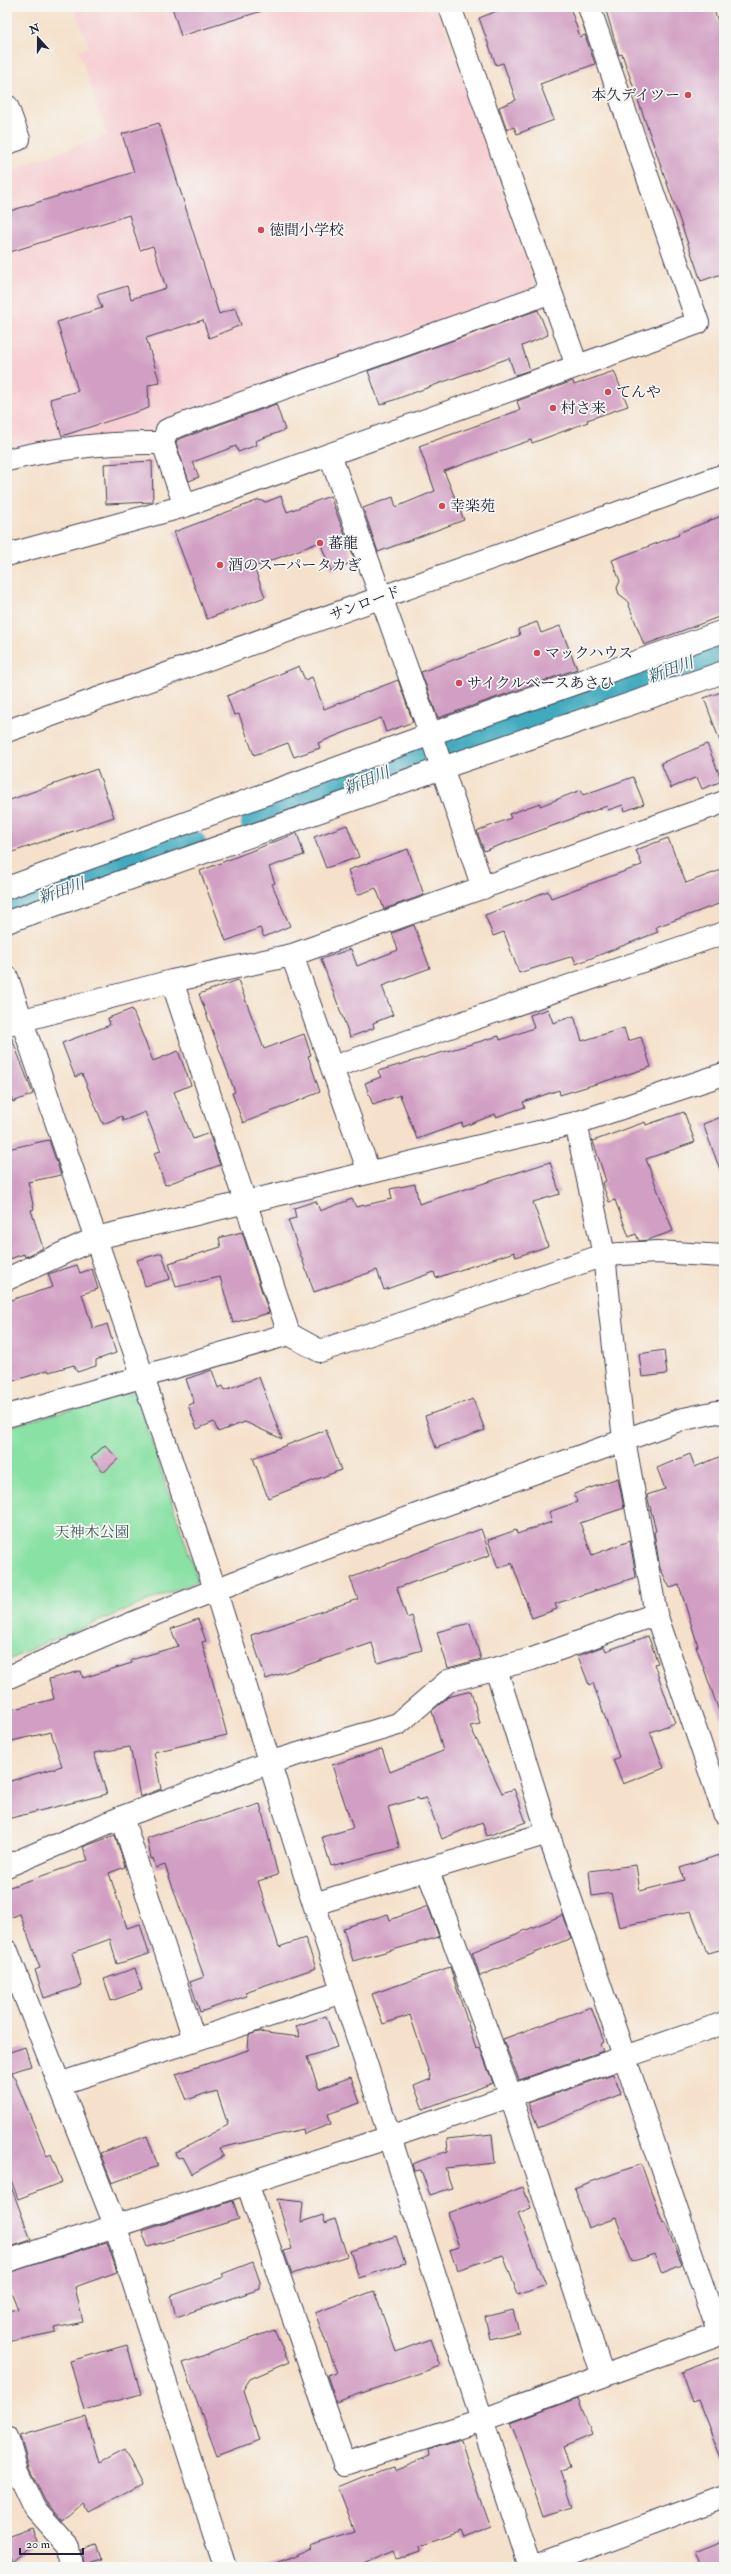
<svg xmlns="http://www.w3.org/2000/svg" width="731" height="2574" viewBox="0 0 731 2574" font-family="'IM FELL Double Pica','Noto Serif JP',serif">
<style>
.built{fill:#f7cfd2}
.green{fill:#8ae1a4;stroke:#568270}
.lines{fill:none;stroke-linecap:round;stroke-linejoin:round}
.river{stroke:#3fabbe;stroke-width:38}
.building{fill:#d19fc3}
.minor-casing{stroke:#423f51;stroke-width:24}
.tertiary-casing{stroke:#423f51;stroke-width:24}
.minor{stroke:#fff;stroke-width:22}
.tertiary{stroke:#fff;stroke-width:22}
.poi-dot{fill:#d1495b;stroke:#f6f6f2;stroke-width:1.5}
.labels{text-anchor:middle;stroke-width:3.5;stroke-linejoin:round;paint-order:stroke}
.poi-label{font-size:15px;fill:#22223b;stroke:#f6f6f2;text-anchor:start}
.street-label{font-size:15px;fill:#22223b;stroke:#f6f6f2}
.park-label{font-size:15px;fill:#415b5a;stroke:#f6f6f2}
.water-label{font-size:16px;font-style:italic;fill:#2e596f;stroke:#f6f6f2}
</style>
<rect width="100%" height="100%" fill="#f6f6f2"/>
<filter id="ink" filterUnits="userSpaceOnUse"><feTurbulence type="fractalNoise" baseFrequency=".025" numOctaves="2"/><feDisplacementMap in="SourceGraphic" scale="8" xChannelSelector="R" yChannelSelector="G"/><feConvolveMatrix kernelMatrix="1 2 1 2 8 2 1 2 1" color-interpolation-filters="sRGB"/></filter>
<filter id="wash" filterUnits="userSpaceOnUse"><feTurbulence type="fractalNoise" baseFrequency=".012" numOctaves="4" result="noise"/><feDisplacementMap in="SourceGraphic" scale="16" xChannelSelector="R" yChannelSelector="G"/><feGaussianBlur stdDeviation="0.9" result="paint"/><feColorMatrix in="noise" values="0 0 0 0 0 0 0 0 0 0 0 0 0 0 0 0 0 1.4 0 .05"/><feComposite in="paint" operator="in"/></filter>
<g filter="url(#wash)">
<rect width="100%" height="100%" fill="#f5e1cb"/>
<!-- built -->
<path class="built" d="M77 7H436L454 52 536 289 154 430 34 448 7 456V171L107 135 79 51 89 47 76 13Z"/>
<!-- green -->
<path class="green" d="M135 1391 198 1581 40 1645 7 1661V1427Z"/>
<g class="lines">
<!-- river -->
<path class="river" d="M260 823 438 751 724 650
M7 908 188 847"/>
</g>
<g id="blocks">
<!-- building -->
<path class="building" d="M172 7H262V11L181 36Z
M507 7H570L580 37 585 35 595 64 540 84 554 120 517 134 514 127 507 130 499 107 516 100 503 63 496 65 479 18Z
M605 7H713L724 39V273L701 281 622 54 619 55Z
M159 123 219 314 235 308 241 325 209 338 203 320 146 338 160 383 148 385 149 408 62 436 50 399 78 391 57 322 102 308 97 295 127 286 131 299 166 288 153 246 140 250 129 215 7 253V212L134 172 122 134Z
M538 310 548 335 522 346 530 370 515 375 509 358 380 405 368 371Z
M614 371 628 406 587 420 588 422 532 443 531 440 444 471 464 520 378 552 363 508 393 497 396 507 435 491 419 446 520 410 517 401 573 381 574 385Z
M276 404 285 430 255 441 257 445 238 452 236 446 193 462 199 477 189 481 176 443 177 440Z
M152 461 153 502 106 504 104 464Z
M281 496 287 512 330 496 355 561 331 571 320 542 254 567 265 597 207 619 174 532 259 500 266 502Z
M724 515V615L644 645 627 600 619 594 617 588 620 581 612 560 679 535 678 533Z
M537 622 541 633 560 626 577 669 438 718 421 672 520 635 518 629Z
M299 666 305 680 312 677 324 709 398 680 413 722 386 732 381 718 318 743 320 748 294 757 288 743 254 755 239 714 234 715 227 696Z
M724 691V746L722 747 704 698Z
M707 744 722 781 702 789 697 777 671 788 661 763Z
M97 769 114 817 7 854V801Z
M633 777 644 804 625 811 623 805 608 810 607 806 484 851 477 831 511 818 509 814 540 803V806L581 790 583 795Z
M347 825 359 857 326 868 314 837Z
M297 833 304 855 269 867 275 883 272 884 290 926 264 937 260 928 226 941 200 871Z
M668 838 686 883 724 869V902L656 927 658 932 576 964 573 956 519 973 504 932 493 936 485 915 548 891 551 898 642 865 636 850Z
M408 849 424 895 384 909 376 888 357 895 348 870Z
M414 925 430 968 382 986 393 1015 373 1023 374 1028 350 1037 321 959 351 949 357 966 398 950 392 933Z
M238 980 264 1049 304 1034 311 1055 308 1056 320 1092 243 1123 232 1093 235 1092 199 994Z
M132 1009 153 1061 178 1051 191 1085 174 1092 193 1139 209 1133 220 1165 165 1185 154 1153 161 1151 145 1112 123 1121 122 1116 103 1124 82 1074 75 1077 62 1043 110 1025 108 1018Z
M548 1009 553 1023 574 1016 582 1041 624 1028 628 1041 641 1037 651 1067 560 1095 559 1090 523 1102 525 1107 496 1117 495 1114 463 1127 462 1123 417 1139 400 1095 373 1105 365 1083 381 1077 378 1071 499 1036 500 1040 534 1028 530 1015Z
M7 1036H11L33 1094 13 1102 7 1086Z
M684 1112 695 1142 646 1159 673 1231 648 1240 639 1241 636 1234 629 1237 615 1200 609 1202 602 1183 606 1181 593 1141 645 1122 646 1125Z
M724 1116V1174L722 1175 703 1124Z
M49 1140 61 1175 28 1182 34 1209 31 1210 43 1248 25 1257 24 1254 7 1260V1149Z
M550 1162 560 1194 533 1202 548 1246 516 1257 514 1252 436 1278 434 1272 384 1290 377 1270 314 1292 288 1220 296 1218 294 1208 316 1201 320 1211 352 1199 356 1207 392 1199 390 1189 415 1184 419 1204Z
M242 1232 269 1313 233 1323 220 1277 176 1287 169 1263 221 1247 219 1238Z
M162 1253 170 1279 145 1286 137 1260Z
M77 1265 80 1273 92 1269 98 1289 82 1294 93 1329 107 1324 116 1353 96 1360V1366L77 1372 74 1365 49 1372 48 1370 7 1383V1301L53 1287 48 1274Z
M664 1350 667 1374 642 1377 639 1354Z
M212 1370 218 1388 223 1386 225 1390 259 1377 282 1439 245 1422 218 1432 214 1422 197 1429 188 1405 194 1403 186 1379Z
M473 1399 485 1430 436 1448 425 1416Z
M326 1430 341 1470 268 1498 253 1458Z
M105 1445 118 1459 104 1472 91 1458Z
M690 1454 695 1467 724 1455V1717H721L696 1646H698L679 1585 670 1588 660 1568 654 1532 656 1531 647 1495 665 1489 657 1468Z
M618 1478 624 1508 580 1523 592 1555 630 1541 636 1577 555 1604 557 1609 532 1618 512 1563 498 1568 488 1540 516 1530 517 1534 552 1522 549 1512 577 1502 574 1494Z
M481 1529 490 1555 397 1588 407 1618 412 1616 422 1650 378 1663 372 1643 266 1679 251 1635 358 1599 350 1578Z
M198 1619 206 1641 202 1642 227 1735 154 1752 161 1789 140 1797 130 1747 94 1753 107 1794 7 1819V1782L62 1766 51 1732 7 1742V1711L54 1699 49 1679 81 1671 83 1678 132 1663 131 1660 178 1646 171 1629Z
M470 1623 481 1659 448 1668 437 1632Z
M648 1636 658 1663 654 1664 675 1723 650 1732 664 1768 623 1784 613 1760 619 1757 593 1683 589 1685 578 1656 604 1646 606 1651Z
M471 1691 480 1724 470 1726 502 1793 514 1789 526 1822 487 1836 482 1822 442 1839 426 1798 419 1800 418 1798 388 1807 400 1848 331 1866 322 1837 353 1828 332 1765 382 1749 390 1772 443 1751 432 1711 448 1697Z
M260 1804 278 1875 258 1881 279 1947 305 1938 316 1968 245 1992 247 1996 200 2012 190 1982 204 1977 165 1865 156 1868 153 1858 151 1859 147 1838 200 1820 201 1822Z
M115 1835 125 1867 109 1873 127 1928 140 1924 149 1954 117 1964 110 1939 72 1953 82 1986 44 1998 35 1970 40 1968 20 1914 7 1919V1888L88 1860 83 1847Z
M719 1855 724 1870V1949L707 1953 691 1911 619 1927 611 1893 592 1896 589 1871 636 1865 640 1891 684 1880 680 1868Z
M428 1906 439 1937 353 1961 343 1928 388 1914 390 1920Z
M563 1915 571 1938 480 1976 472 1952Z
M450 1967 476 2049 480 2048 493 2083 423 2109 414 2086 431 2079 410 2015 383 2024 372 1994Z
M135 1968 142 1990 111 2001 104 1979Z
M591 2007 604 2042 600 2044 603 2051 519 2080 503 2039Z
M326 2016 337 2047 307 2057 319 2089 351 2077 360 2103 328 2114 331 2124 304 2134 303 2129 220 2148 224 2156 192 2174 183 2157 177 2158 175 2153 228 2125 217 2092 207 2095V2093L187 2100 176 2074 248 2050 249 2035 258 2032 300 2037 296 2026Z
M25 2047 31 2066 12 2072 47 2156 51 2154 62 2182 18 2199 7 2169V2053Z
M613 2074 621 2094 538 2128 528 2103Z
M492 2134 495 2163 445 2168 452 2188 430 2195 421 2170 414 2171 412 2164 448 2151 447 2139Z
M147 2136 158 2166 112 2183 100 2153Z
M641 2164 663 2223 665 2222 682 2265 662 2273 654 2254 632 2262 616 2218 588 2228 574 2188Z
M7 2181H9L31 2240 7 2248Z
M523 2187 531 2208 518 2213 546 2285 518 2295 503 2255 457 2270 450 2250 459 2247 448 2213 480 2202V2204Z
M277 2199 303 2202 301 2222 323 2215 325 2223 335 2219 347 2256 292 2274 284 2251 292 2249Z
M233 2201 239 2219 148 2247 142 2231Z
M396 2236 405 2263 359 2278 350 2251Z
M107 2242 117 2272 75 2287 83 2322 55 2328 56 2332 7 2342V2311L18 2309 7 2282V2273Z
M253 2262 260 2282V2289L176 2317 171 2296 224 2277 222 2274Z
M374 2291 396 2352 430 2339 440 2366 336 2402 327 2375 337 2372 315 2313Z
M513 2310 519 2332 490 2339 485 2317Z
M274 2330 289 2362 250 2379 243 2390 259 2440 217 2456 183 2363Z
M127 2345 141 2394 84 2410 70 2361Z
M724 2356V2463H723L698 2400 692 2402 681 2372Z
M578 2398 592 2435 563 2447 570 2467 561 2470 573 2507 543 2516 521 2450 510 2423Z
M86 2417 99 2463 124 2450 142 2485 88 2512 82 2502 62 2520 45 2501 29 2468 20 2436Z
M461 2440 468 2463 491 2527 463 2538 460 2531 419 2546 420 2551 397 2559 394 2551 356 2567H267L311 2548 310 2545 355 2531 338 2487 367 2475 393 2467 394 2470 429 2456 428 2450Z
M32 2528 37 2541 12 2562 7 2547V2537Z
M724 2539V2567H700L694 2551Z
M97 2545 102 2561 84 2566 82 2550Z"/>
</g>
</g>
<g filter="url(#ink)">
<use href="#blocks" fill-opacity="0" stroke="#423f51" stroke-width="1"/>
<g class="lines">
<defs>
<path id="minor" d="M450 7 577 366
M7 106 19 139 7 143
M330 455 434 744 483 888
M7 460C59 447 110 442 163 443
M185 506 163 443 167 430 549 293
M7 555 185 506 698 323 589 7
M7 888 431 734 724 631
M7 922 442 768 724 672
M292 955 369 1172
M7 977 215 1589 314 1904 530 2567
M172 981 289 1334 320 1351 604 1255 657 1252 724 1256
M8 1024 172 981 292 955 724 802
M333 1067 724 933
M576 1123 604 1255 624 1440 656 1614 724 1813
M7 1279 96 1238 576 1123 724 1074
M7 1416 289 1334
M496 1669 548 1833 719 2334
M7 1678C225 1577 454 1504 679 1420L717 1412 724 1413
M122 1817 194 2039
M7 1866 122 1817 268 1763 398 1724 448 1681 532 1659 656 1614
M428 1871 510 2094 603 2376
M314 1904 548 1833
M7 1951 115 2225 225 2567
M59 2084 342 1992
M247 2183 344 2464 482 2420 724 2332
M7 2261 390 2137 724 2023
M7 2437 17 2472 34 2508 69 2547 72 2567
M535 2567 724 2497"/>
<path id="tertiary" d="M7 731 724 475"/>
</defs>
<!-- minor casing -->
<use href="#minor" class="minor-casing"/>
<!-- tertiary casing -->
<use href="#tertiary" class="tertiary-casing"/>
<!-- minor -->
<use href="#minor" class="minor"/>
<!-- tertiary -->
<use href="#tertiary" class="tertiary"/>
</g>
</g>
<!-- markers -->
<g class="poi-dot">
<circle cx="688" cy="95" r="4"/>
<circle cx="261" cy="230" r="4"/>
<circle cx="608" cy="392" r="4"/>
<circle cx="553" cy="408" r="4"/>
<circle cx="442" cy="506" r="4"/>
<circle cx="320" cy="543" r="4"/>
<circle cx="220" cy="565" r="4"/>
<circle cx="537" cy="653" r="4"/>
<circle cx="459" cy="683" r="4"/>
</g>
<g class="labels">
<!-- poi labels -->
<g class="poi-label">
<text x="680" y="100" text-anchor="end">本久デイツー</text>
<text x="269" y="235">徳間小学校</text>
<text x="616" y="397">てんや</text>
<text x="561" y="413">村さ来</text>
<text x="450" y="511">幸楽苑</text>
<text x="328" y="548">蕃龍</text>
<text x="228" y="570">酒のスーパータカぎ</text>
<text x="545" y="658">マックハウス</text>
<text x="467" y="688">サイクルベースあさひ</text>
</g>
<!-- street labels -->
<g class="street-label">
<text transform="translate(365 603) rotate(-20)" y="5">サンロード</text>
</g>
<!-- park labels -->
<g class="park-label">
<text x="92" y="1537">天神木公園</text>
</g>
<!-- water labels -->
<g class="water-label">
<text transform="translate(670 669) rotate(-20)" y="6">新田川</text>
<text transform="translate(366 780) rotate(-22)" y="6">新田川</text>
<text transform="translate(61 890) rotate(-19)" y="6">新田川</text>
</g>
</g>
<!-- margin -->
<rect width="731" height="2574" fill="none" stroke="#f6f6f2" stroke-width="24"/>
<!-- north arrow -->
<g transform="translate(38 38) rotate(339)" stroke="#f6f6f2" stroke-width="3" paint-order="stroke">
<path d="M0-3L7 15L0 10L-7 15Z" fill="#22223b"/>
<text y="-6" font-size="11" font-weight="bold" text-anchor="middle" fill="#22223b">N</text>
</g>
<!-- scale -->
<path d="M20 2548v6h63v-6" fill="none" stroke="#22223b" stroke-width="2"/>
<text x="26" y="2548" font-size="12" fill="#22223b" stroke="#f6f6f2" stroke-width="3" paint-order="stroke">20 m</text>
</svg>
